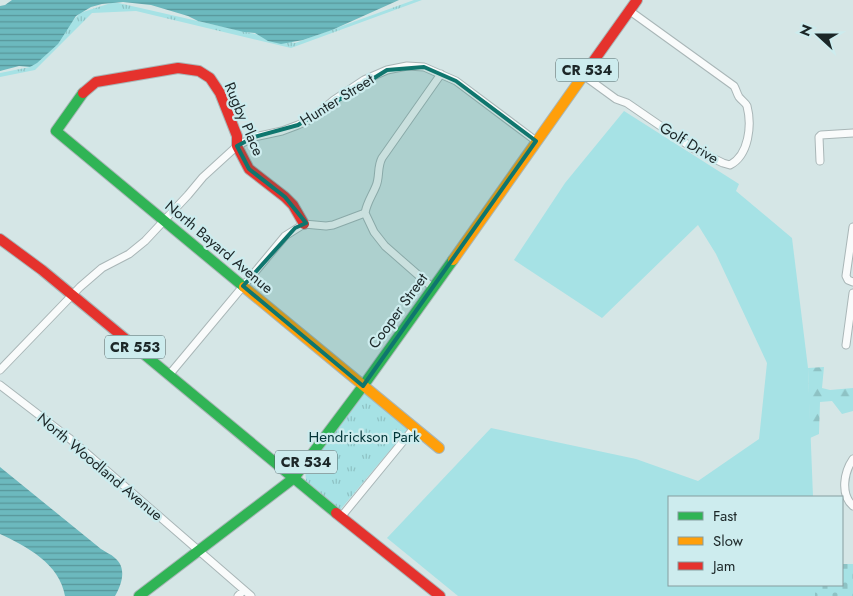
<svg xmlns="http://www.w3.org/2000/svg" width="853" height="596" viewBox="0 0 853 596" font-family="Jost,sans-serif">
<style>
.green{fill:#a6e2e5}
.forest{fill:url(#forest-firs)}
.cemetery{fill:url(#cemetery-stones)}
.park{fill:url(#park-tufts)}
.water{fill:url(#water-rules)}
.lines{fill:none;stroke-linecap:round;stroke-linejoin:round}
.street-casing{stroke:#a9b6b7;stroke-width:9}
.fast-casing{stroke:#a9b6b7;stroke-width:12}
.slow-casing{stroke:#a9b6b7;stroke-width:12}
.jam-casing{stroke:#a9b6b7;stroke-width:12}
.street{stroke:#f9fbfb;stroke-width:7}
.fast{stroke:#30b455;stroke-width:10}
.slow{stroke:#ff9f0a;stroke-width:10}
.jam{stroke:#e5322d;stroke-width:10}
.marked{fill:#0f766e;fill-opacity:0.2;stroke:#0f766e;stroke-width:4;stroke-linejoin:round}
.labels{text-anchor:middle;stroke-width:4.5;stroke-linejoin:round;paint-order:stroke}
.shield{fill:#cdecee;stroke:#516263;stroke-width:1}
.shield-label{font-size:14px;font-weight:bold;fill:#1c2728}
.street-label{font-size:15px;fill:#1c2728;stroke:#cdecee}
.park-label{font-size:15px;fill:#023538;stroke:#cdecee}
</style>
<defs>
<pattern id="forest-firs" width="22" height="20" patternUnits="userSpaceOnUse" patternTransform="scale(1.25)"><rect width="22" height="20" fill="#a6e2e5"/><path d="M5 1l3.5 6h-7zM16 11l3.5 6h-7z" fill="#8ec2c4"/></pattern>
<pattern id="cemetery-stones" width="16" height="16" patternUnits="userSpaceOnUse" patternTransform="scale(1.25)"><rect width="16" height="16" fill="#a6e2e5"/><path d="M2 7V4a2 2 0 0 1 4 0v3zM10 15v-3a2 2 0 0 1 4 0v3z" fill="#8ec2c4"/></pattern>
<pattern id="park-tufts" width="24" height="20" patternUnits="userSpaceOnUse" patternTransform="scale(1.25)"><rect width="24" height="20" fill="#a6e2e5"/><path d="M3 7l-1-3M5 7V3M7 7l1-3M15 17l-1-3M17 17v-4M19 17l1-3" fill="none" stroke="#8ec2c4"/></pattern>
<pattern id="water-rules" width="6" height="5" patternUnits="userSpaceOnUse" patternTransform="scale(1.25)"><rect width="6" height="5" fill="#6cb9be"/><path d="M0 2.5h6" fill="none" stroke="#58969a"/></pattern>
</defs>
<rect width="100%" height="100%" fill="#d5e6e6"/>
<!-- green -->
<path class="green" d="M624 111 739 184 736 191 792 238 808 368 813 497H669V585H815V596H458L387 538 491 428 636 459 698 481 759 439 767 363 716 254 698 225 602 318 514 260 565 183Z"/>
<!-- forest -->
<path class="forest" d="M824 367 822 388 830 390 853 388V411L842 414 832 401 820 402 819 434 810 438 808 368Z"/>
<!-- cemetery -->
<path class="cemetery" d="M842 564H853V596H815V585H842Z"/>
<!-- park -->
<path class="park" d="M414 0H422L291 48 136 11 92 13 35 70 0 77V73L30 67 80 13 114 2 295 43Z
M363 392 407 428V430L340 510 306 481 305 469Z"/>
<!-- water -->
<path class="water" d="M12 0H399L332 30 303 40 281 44 268 41 255 33 244 32 198 21 188 16 151 5 123 2 102 4 91 7 76 16 58 44 37 63 30 67 19 66 0 71V6L5 5Z
M0 467 101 549C105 552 111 554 115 558 127 568 122 584 115 596H65C60 564 26 546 0 534Z"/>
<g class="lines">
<defs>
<path id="street" d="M583 75 616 99 627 103 694 149 723 163 730 165C749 155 752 125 747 106 745 102 742 101 739 97 737 94 736 89 734 86L630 11
M820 161 819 137 821 135 853 133
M365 213C367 202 372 196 376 186 380 177 377 167 382 158L441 74
M853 227 846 276 848 280 853 282
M846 345 853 293
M0 370 80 287 102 268 129 254 145 241 188 195 203 177 237 146 254 137 282 131 298 125 311 119 334 100 364 80 387 70 407 66 424 67 456 81 536 141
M169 375 285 236 304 224 326 226 333 225 365 213 374 232 385 246 433 288
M0 385 69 438 251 596
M853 459C844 472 840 494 853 506
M341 517 414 428
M238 596 244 590"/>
<path id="fast" d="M83 93 56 131 244 287
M134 346 336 513
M139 596 294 478 363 386 453 260"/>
<path id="slow" d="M453 260 590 66
M244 287 439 448"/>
<path id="jam" d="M590 66 637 0
M83 93 96 82 178 68 199 71 210 78 220 93 237 136V146L249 169 285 197 293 205 304 224
M0 239 42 270 134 346
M336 513 440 596"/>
</defs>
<!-- street casing -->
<use href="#street" class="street-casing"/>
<!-- fast casing -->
<use href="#fast" class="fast-casing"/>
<!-- slow casing -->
<use href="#slow" class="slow-casing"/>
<!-- jam casing -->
<use href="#jam" class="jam-casing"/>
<!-- street -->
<use href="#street" class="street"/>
<!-- fast -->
<use href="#fast" class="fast"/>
<!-- slow -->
<use href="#slow" class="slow"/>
<!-- jam -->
<use href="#jam" class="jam"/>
</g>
<!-- marked area -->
<path class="marked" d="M424 67 456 81 536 141 363 386 243 286 295 228 306 223 285 197 249 169 237 146 254 137 298 125 387 70Z"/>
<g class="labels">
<!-- shield labels -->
<g class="shield">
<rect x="556" y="58.5" width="62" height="23" rx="4"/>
<rect x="105" y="335.5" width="60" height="23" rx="4"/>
<rect x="275" y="450.5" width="62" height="23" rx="4"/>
</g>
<g class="shield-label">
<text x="587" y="75">CR 534</text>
<text x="135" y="352">CR 553</text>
<text x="306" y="467">CR 534</text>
</g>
<!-- street labels -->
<g class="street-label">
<text transform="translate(337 100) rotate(-32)" y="5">Hunter Street</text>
<text transform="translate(244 119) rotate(67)" y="5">Rugby Place</text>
<text transform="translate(689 143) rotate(31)" y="5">Golf Drive</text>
<text transform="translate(219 247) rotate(40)" y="5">North Bayard Avenue</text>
<text transform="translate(398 311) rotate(-54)" y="5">Cooper Street</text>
<text transform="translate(100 467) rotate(40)" y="5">North Woodland Avenue</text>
</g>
<!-- park labels -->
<g class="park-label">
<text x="364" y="442">Hendrickson Park</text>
</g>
</g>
<!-- legend -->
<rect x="668" y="496" width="175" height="90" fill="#cdecee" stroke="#869d9f"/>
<rect x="678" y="512" width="25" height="8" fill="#30b455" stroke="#869d9f"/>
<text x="713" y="521" font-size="15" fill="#1c2728">Fast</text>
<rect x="678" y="537" width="25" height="8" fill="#ff9f0a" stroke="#869d9f"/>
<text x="713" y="546" font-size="15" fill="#1c2728">Slow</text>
<rect x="678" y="562" width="25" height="8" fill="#e5322d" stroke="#869d9f"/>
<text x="713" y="571" font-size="15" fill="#1c2728">Jam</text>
<!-- north arrow -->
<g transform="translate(818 35) rotate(291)" stroke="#cdecee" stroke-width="4" paint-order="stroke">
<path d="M0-4L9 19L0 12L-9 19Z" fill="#1c2728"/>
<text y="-8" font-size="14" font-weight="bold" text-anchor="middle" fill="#1c2728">N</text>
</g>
</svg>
